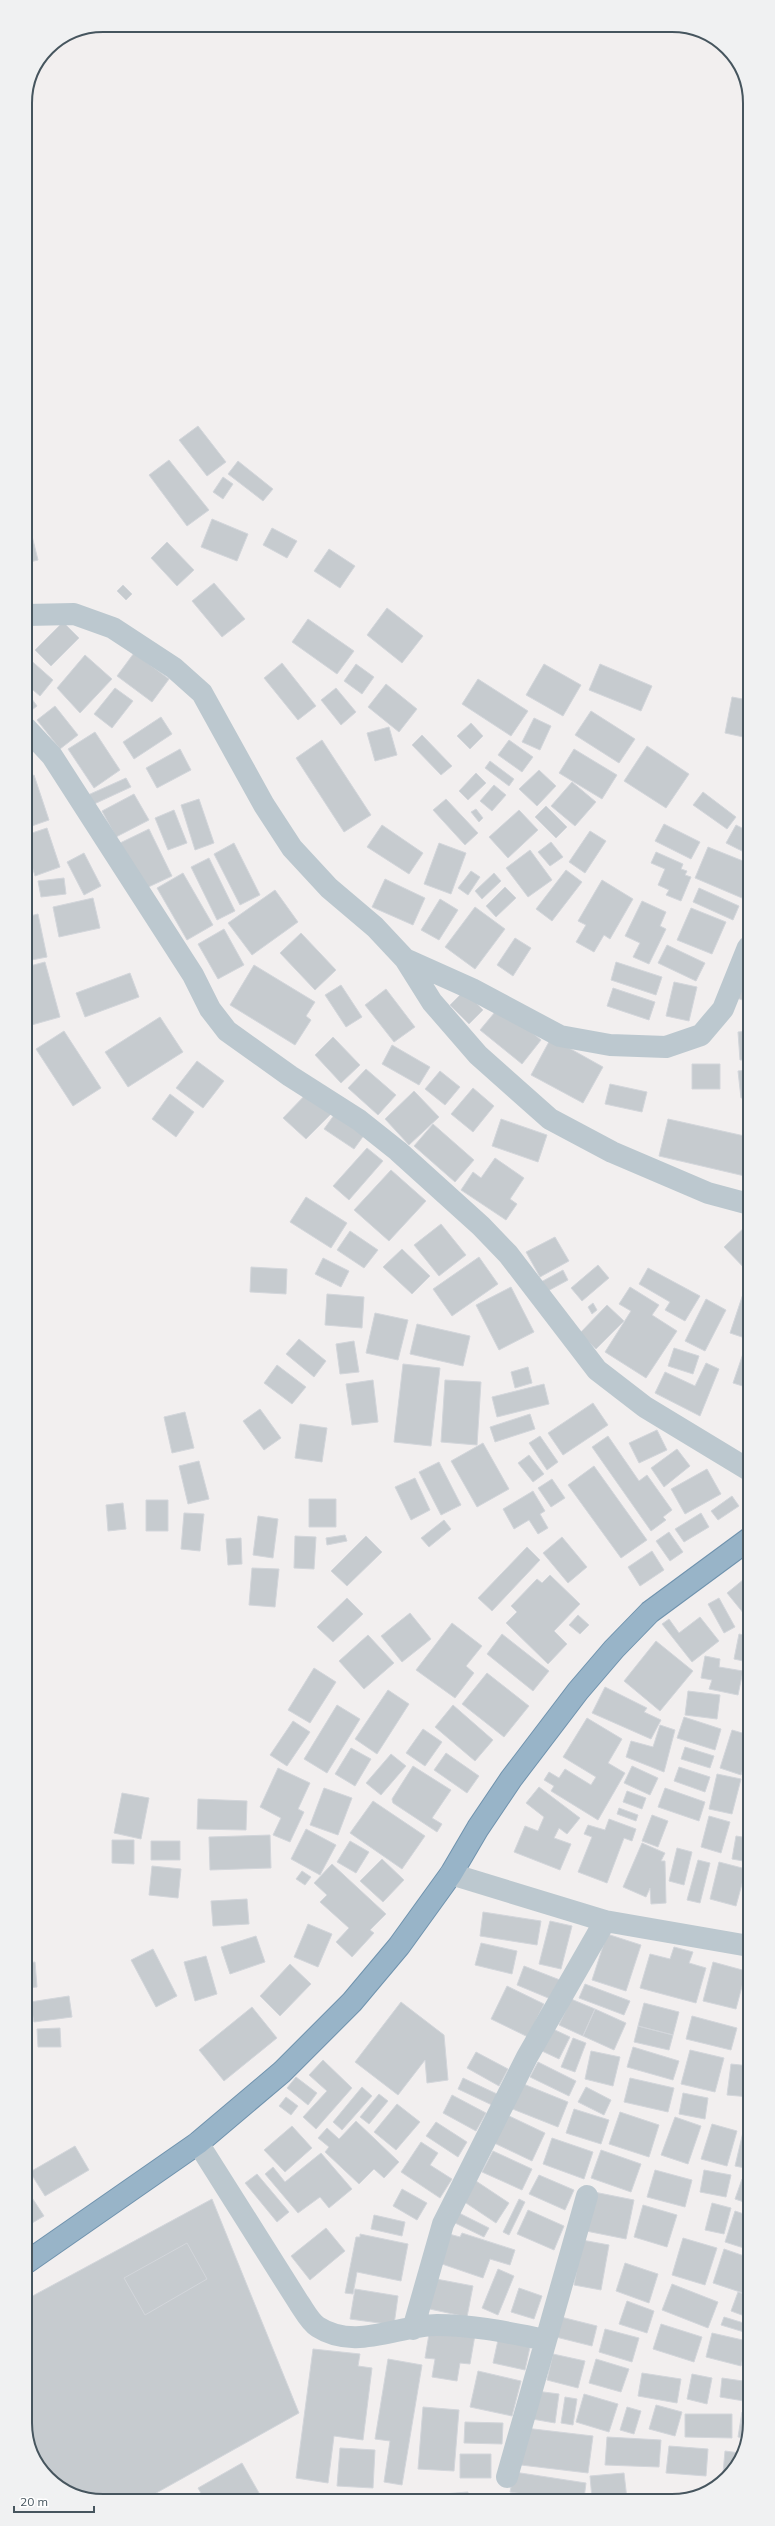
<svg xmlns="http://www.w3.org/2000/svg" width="775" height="2526" viewBox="0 0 775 2526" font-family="Mulish,sans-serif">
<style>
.building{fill:#c6cbcf;stroke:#d3d6db}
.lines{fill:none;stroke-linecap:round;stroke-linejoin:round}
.trunk-casing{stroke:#6f92ad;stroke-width:24}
.minor{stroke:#bcc8cf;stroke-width:22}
.tertiary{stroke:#bcc8cf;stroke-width:22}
.trunk{stroke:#98b4c8;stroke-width:22}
.rim{fill:none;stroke:#46555e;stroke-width:2}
</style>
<rect width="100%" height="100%" fill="#f2efef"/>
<!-- building -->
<path class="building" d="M198 426 226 462 207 476 179 440Z
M169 460 209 510 187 526 149 475Z
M238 461 273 489 263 501 228 474Z
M223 477 233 484 223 499 213 492Z
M212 519 248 534 237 561 201 547Z
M272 528 297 541 287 558 263 545Z
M31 532 38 560 26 563 25 533Z
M167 542 194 570 177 586 151 558Z
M329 549 355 566 340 588 314 571Z
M214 583 245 619 222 637 192 601Z
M123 585 132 594 126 600 117 591Z
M387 608 423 636 402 663 367 635Z
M308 619 354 651 337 674 292 642Z
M63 622 79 638 51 666 35 650Z
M134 653 169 679 152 702 117 676Z
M85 655 112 679 80 713 57 688Z
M26 656 53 680 40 696 26 684Z
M282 663 316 706 298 720 264 678Z
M356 664 374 677 362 694 344 681Z
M544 664 581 685 563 716 526 695Z
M600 664 652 686 641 711 589 690Z
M478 679 528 711 511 736 462 704Z
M386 684 417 709 399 732 368 707Z
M115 688 133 701 112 728 94 714Z
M336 688 356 712 341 725 321 700Z
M26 691 37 706 28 713 26 709Z
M732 697 748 700V738L725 733Z
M55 706 78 735 60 749 37 720Z
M591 711 635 739 619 763 575 735Z
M161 717 172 734 134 759 123 742Z
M534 718 551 726 540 750 522 742Z
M471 723 483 736 470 749 457 736Z
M389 727 397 755 375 761 367 733Z
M95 732 120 770 94 788 68 749Z
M422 735 452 766 441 775 412 745Z
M322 740 371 815 344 832 296 758Z
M509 740 533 757 522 772 498 755Z
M647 746 689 774 666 808 624 781Z
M180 749 191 770 157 788 146 768Z
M574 749 617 775 602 799 559 773Z
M490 761 514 779 509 786 485 768Z
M539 770 556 786 537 806 519 789Z
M476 773 486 783 468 800 459 791Z
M34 775 49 820 26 828V778Z
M126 778 131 787 92 805 88 795Z
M572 782 596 802 575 826 551 806Z
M494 785 506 795 492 811 480 801Z
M703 792 736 817 727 829 693 805Z
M134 794 149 820 116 837 102 811Z
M199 799 214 843 195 850 181 805Z
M446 799 478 833 465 845 433 810Z
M546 806 567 827 556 838 535 817Z
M476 809 483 818 479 822 471 812Z
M174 810 187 843 168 850 155 818Z
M519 810 538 830 508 858 489 837Z
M664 824 700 842 691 859 655 841Z
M382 825 423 853 409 874 367 847Z
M736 825 748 831V854L726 843Z
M47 828 60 867 35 876 26 847V835Z
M149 829 172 876 142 890 120 843Z
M590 831 606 841 585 873 569 862Z
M551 842 563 857 550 866 538 852Z
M234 843 260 895 240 905 214 854Z
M439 843 466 853 451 894 424 884Z
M708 847 748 863V883L742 898 695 878Z
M530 850 552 880 528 897 506 868Z
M656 852 683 864 681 869 687 871 685 875 691 877 681 901 666 895 669 890 658 885 665 869 651 863Z
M84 853 101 886 84 895 67 862Z
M209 858 235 911 217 920 191 867Z
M566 870 582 882 552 921 536 909Z
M471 871 480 877 468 895 458 888Z
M183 873 213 925 187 940 157 888Z
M494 873 501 881 482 899 475 891Z
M64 878 66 894 41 897 38 881Z
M385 879 425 898 413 925 372 907Z
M602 880 633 899 610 939 604 935 594 952 576 942 586 925 578 921Z
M505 887 516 898 496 917 486 906Z
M699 888 739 906 733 920 693 902Z
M275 890 298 922 252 955 228 923Z
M93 898 100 928 59 937 53 907Z
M440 899 458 910 439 940 421 930Z
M642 901 666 912 660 926 666 929 649 964 633 957 640 943 625 936Z
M475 907 505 929 475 969 445 947Z
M691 908 726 922 712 954 677 940Z
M38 914 47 957 26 961V917Z
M224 929 244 965 218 979 198 944Z
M301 933 336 970 315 990 280 953Z
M515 938 531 948 513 976 497 965Z
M667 945 705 963 696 981 658 963Z
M45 962 60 1017 28 1026 26 1017V967Z
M616 962 662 977 656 995 611 980Z
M254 965 315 1002 306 1016 311 1020 295 1045 230 1005Z
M130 973 139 997 85 1017 76 993Z
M744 980 748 982V1002L737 998Z
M674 982 697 987 689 1021 666 1016Z
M341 985 362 1017 346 1027 325 995Z
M613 988 655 1002 649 1020 607 1006Z
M386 989 415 1027 394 1042 365 1005Z
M464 991 483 1010 469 1024 450 1005Z
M500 1006 541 1040 522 1064 480 1030Z
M160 1017 183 1052 128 1087 105 1052Z
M64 1031 101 1088 73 1106 36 1049Z
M748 1031V1060H740L738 1032Z
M333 1037 360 1065 341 1083 315 1055Z
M551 1038 603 1067 583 1103 531 1075Z
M392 1045 430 1067 419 1085 382 1064Z
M197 1061 224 1081 203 1108 176 1088Z
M692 1064H720V1089H692Z
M366 1069 396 1095 378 1115 348 1088Z
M748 1070 749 1098H741L738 1071Z
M440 1071 460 1087 445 1105 425 1089Z
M610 1084 647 1092 642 1112 605 1104Z
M473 1088 494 1106 473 1132 451 1114Z
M310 1090 333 1112 306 1139 283 1118Z
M414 1091 439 1117 409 1145 385 1119Z
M170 1094 194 1112 176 1137 152 1119Z
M337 1111 367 1131 354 1149 324 1129Z
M501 1119 547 1135 538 1162 492 1146Z
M668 1119 749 1137V1177L659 1156Z
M433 1124 474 1160 455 1182 414 1146Z
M367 1148 383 1161 349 1200 333 1186Z
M495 1158 524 1178 510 1199 517 1204 506 1220 461 1190 473 1172 481 1178Z
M391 1170 426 1201 389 1241 354 1210Z
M306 1197 347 1223 331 1248 290 1222Z
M749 1223V1273L724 1247Z
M441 1224 466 1255 439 1276 414 1245Z
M350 1231 378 1250 364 1268 337 1250Z
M555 1237 569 1261 540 1277 526 1252Z
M402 1249 430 1276 412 1294 383 1267Z
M479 1257 498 1284 452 1316 433 1289Z
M323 1258 349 1271 341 1287 315 1274Z
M598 1265 609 1278 582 1301 571 1288Z
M251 1267 287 1269 286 1294 250 1292Z
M648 1268 700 1296 685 1321 665 1310 670 1302 639 1284Z
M563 1270 568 1280 546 1292 541 1282Z
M511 1287 534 1332 499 1350 476 1305Z
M630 1287 659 1305 652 1315 677 1331 646 1378 605 1352 631 1311 619 1304Z
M327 1294 364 1297 362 1328 325 1325Z
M743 1294 749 1296V1388L733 1383 748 1339 730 1333Z
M706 1299 726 1310 705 1351 685 1341Z
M593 1303 597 1310 592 1314 588 1307Z
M607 1305 624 1321 596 1349 580 1333Z
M375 1313 408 1320 398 1360 366 1353Z
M417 1324 470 1336 463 1366 410 1354Z
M299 1339 326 1361 314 1377 286 1354Z
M354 1341 359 1372 340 1374 336 1344Z
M674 1348 699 1356 693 1374 668 1366Z
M706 1363 719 1369 700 1416 655 1393 665 1372 695 1386Z
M403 1364 440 1368 431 1446 394 1442Z
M277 1365 306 1387 292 1404 264 1383Z
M528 1367 532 1383 515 1388 511 1372Z
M373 1380 378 1422 352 1425 346 1384Z
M445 1380 481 1382 477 1445 441 1442Z
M544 1384 549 1404 497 1417 492 1397Z
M593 1403 608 1425 563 1455 548 1433Z
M260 1409 281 1438 264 1450 243 1421Z
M185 1412 194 1448 172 1453 164 1417Z
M530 1414 535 1429 495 1442 490 1427Z
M300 1424 327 1428 322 1462 295 1458Z
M657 1430 667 1450 639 1463 629 1443Z
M540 1436 558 1462 547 1470 529 1443Z
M608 1436 639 1481 647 1475 672 1510 663 1517 666 1520 651 1531 592 1447Z
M483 1443 509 1489 477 1507 451 1461Z
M677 1449 690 1466 664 1487 651 1468Z
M529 1455 544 1474 533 1482 518 1463Z
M199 1461 209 1499 188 1504 179 1466Z
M439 1462 461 1505 441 1515 419 1472Z
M594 1466 647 1540 621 1558 568 1485Z
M707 1469 721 1494 685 1514 671 1489Z
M415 1478 430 1510 411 1520 395 1487Z
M552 1479 565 1498 551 1507 538 1488Z
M533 1491 545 1511 540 1514 548 1528 538 1534 529 1520 514 1529 503 1509Z
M732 1496 739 1506 718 1520 711 1511Z
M309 1499H336V1527H309Z
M146 1500H168V1531H146Z
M123 1503 126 1529 108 1531 106 1505Z
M184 1513 204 1514 200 1551 181 1549Z
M701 1513 709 1527 684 1542 675 1529Z
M258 1516 278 1519 273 1558 253 1555Z
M444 1520 451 1529 429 1547 421 1538Z
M669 1532 683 1552 670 1561 656 1541Z
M345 1535 347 1541 327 1545 326 1538Z
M295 1536 316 1537 314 1569 294 1568Z
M366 1536 382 1552 347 1586 331 1571Z
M562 1537 587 1567 568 1583 543 1553Z
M241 1538 242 1564 228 1565 226 1539Z
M527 1547 540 1560 492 1611 478 1598Z
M652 1551 664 1570 640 1586 628 1567Z
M252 1568 279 1569 275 1607 249 1605Z
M550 1575 580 1604 554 1631 567 1644 548 1664 506 1623 517 1612 511 1606 537 1579 542 1583Z
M749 1575V1620L727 1593Z
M347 1598 363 1614 333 1642 317 1627Z
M719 1598 735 1627 724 1633 708 1604Z
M410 1613 431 1639 402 1662 381 1636Z
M578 1615 589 1625 580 1634 569 1625Z
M700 1617 719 1641 692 1662 662 1624 669 1619 679 1633Z
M452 1623 482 1646 466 1666 474 1673 455 1698 416 1670Z
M502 1634 549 1671 533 1691 487 1654Z
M739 1634 749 1636 748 1662 734 1659Z
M368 1635 394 1663 364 1689 339 1661Z
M656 1641 693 1671 660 1711 624 1681Z
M705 1656 720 1659 719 1667 743 1671 738 1695 709 1689 712 1680 701 1678Z
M314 1668 336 1682 310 1723 288 1710Z
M487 1673 529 1706 504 1737 462 1704Z
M605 1687 647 1708 644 1712 661 1720 651 1739 592 1713Z
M388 1690 409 1704 377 1754 355 1739Z
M688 1691 720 1695 717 1719 685 1715Z
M337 1705 360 1719 327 1773 304 1759Z
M453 1705 493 1740 475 1761 435 1727Z
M747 1706H749V1721L744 1720Z
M684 1717 721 1729 715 1750 677 1738Z
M587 1718 622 1739 608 1763 625 1773 598 1820 551 1791 554 1786 544 1780 549 1772 559 1778 565 1769 591 1785 596 1777 563 1757Z
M293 1721 310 1732 287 1766 270 1755Z
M660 1725 675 1730 664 1772 626 1757 631 1741 653 1747Z
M423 1729 442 1742 425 1766 406 1753Z
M732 1730 749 1735V1750L741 1775 720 1768Z
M685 1747 714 1756 710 1768 681 1759Z
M351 1748 371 1759 355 1786 335 1774Z
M446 1753 479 1776 467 1793 434 1770Z
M391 1754 406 1766 381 1795 366 1783Z
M413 1766 451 1790 432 1818 442 1824 437 1832 393 1803 392 1799Z
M632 1766 658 1778 650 1795 624 1783Z
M679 1767 710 1777 705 1792 674 1781Z
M278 1768 310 1783 298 1809 304 1812 290 1842 273 1835 281 1818 260 1807Z
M717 1774 741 1779 732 1814 709 1809Z
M747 1784H749V1822H743Z
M539 1787 580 1818 567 1834 559 1828 554 1838 571 1844 560 1870 514 1852 525 1826 538 1831 544 1817 526 1803Z
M324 1788 352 1798 338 1835 310 1825Z
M665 1788 705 1802 699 1821 658 1807Z
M627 1791 646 1798 642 1809 623 1802Z
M122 1793 149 1798 141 1839 114 1833Z
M198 1799 247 1801 246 1830 197 1829Z
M373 1801 425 1836 402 1869 350 1833Z
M619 1808 638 1815 636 1821 617 1814Z
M652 1815 668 1821 658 1847 642 1841Z
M709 1816 730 1822 721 1853 701 1847Z
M609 1819 636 1829 632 1841 624 1838 607 1883 578 1872 592 1837 584 1834 588 1825 605 1830Z
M306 1829 336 1845 320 1875 291 1859Z
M270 1835 271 1868 210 1870 209 1837Z
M736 1836 749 1838V1862L732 1859Z
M112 1840H134V1864L112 1863Z
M151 1841H180V1860H151Z
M350 1841 369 1852 356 1873 337 1862Z
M642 1843 665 1853 661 1861H665L666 1903 651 1904 650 1888 646 1897 623 1887Z
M677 1848 692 1852 684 1885 669 1881Z
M382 1859 404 1880 383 1902 360 1881Z
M698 1860 710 1863 700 1903 687 1900Z
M719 1862 746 1869 736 1906 710 1899Z
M332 1864 386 1914 370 1930 374 1933 352 1957 336 1942 349 1928 320 1902 327 1895 314 1883Z
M152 1866 181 1869 178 1898 149 1895Z
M302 1871 311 1877 305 1885 296 1879Z
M247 1899 249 1924 213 1926 211 1901Z
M483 1912 541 1921 537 1945 480 1936Z
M550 1921 572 1926 561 1969 539 1964Z
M308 1924 332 1934 318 1967 294 1957Z
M607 1934 641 1945 626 1991 592 1980Z
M256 1936 265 1962 230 1974 221 1947Z
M481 1943 517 1951 512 1974 475 1965Z
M674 1947 693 1952 689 1963 706 1968 696 2003 640 1988 650 1954 670 1959Z
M153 1949 177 1996 156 2007 131 1960Z
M206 1956 217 1994 195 2001 184 1962Z
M35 1962 37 1987 27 1988V1963Z
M713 1962 746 1971 736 2009 703 2001Z
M290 1964 311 1984 280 2016 260 1996Z
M524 1966 560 1980 553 2000 517 1985Z
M585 1984 630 2001 624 2015 579 1998Z
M507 1986 544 2004 528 2037 491 2019Z
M69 1996 72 2017 34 2022 30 2002Z
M571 1999 595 2009 583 2036 559 2025Z
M401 2002 444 2035 448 2080 427 2083 425 2060 398 2095 355 2062Z
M644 2003 679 2012 673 2035 638 2026Z
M252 2007 277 2038 224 2081 199 2050Z
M595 2009 626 2023 614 2050 583 2036Z
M749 2009 750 2010V2029L745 2028Z
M692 2016 737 2028 731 2050 686 2039Z
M638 2026 673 2035 669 2050 634 2042Z
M60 2028 61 2047H38L37 2029Z
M553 2029 570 2037 559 2059 542 2051Z
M573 2038 586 2043 575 2072 561 2067Z
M633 2047 679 2061 673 2080 627 2067Z
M690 2050 724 2058 715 2092 681 2084Z
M591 2051 620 2057 613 2086 585 2079Z
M476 2052 508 2069 499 2086 467 2068Z
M323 2060 352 2088 316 2129 303 2117 327 2091 309 2075Z
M538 2062 576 2081 569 2096 530 2077Z
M731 2064 750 2066V2097L727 2095Z
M296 2077 317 2093 308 2105 287 2088Z
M463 2078 497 2094 492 2105 458 2089Z
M630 2078 674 2088 668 2112 624 2102Z
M521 2083 568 2102 558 2127 510 2108Z
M362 2087 372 2096 342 2130 333 2122Z
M586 2087 611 2100 604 2115 578 2102Z
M683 2093 708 2098 705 2119 679 2114Z
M379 2094 388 2101 369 2124 360 2117Z
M452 2095 486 2113 476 2131 443 2113Z
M286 2097 298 2106 291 2115 279 2106Z
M397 2104 420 2122 396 2150 374 2132Z
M574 2109 609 2120 601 2144 566 2133Z
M620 2112 659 2125 649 2157 609 2144Z
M505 2114 545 2133 532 2161 492 2142Z
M675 2117 701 2126 688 2164 661 2155Z
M356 2121 399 2162 384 2178 374 2169 359 2184 325 2152 329 2147 318 2138 327 2128 339 2139Z
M436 2122 467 2142 458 2157 426 2136Z
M712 2124 737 2131 727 2166 701 2159Z
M292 2126 312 2148 285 2172 264 2150Z
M743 2132 750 2133V2169L735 2166Z
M552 2138 593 2152 584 2179 543 2164Z
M421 2142 438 2153 430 2165 452 2179 440 2198 401 2172Z
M75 2146 89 2170 45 2196 30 2172Z
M601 2150 641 2164 631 2192 591 2178Z
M493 2151 532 2169 522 2190 482 2172Z
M321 2153 352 2189 329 2208 320 2197 298 2213 265 2174 273 2167 285 2182Z
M655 2170 692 2180 685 2207 647 2197Z
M704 2170 731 2175 726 2197 700 2192Z
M257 2174 289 2212 277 2222 245 2183Z
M539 2175 574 2190 565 2210 529 2194Z
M473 2179 509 2203 496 2223 460 2199Z
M742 2179 750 2182V2204L735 2199Z
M402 2189 427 2203 417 2220 393 2206Z
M27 2190 44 2216 27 2226Z
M594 2192 634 2200 626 2239 586 2231Z
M212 2199 299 2413 142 2501H98L52 2482 28 2443 27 2299Z
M519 2199 525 2202 509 2235 503 2232Z
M712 2203 731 2208 724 2234 705 2230Z
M643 2205 677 2215 667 2247 634 2237Z
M528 2210 564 2226 554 2250 517 2234Z
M455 2211 489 2228 484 2237 451 2221Z
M735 2211 750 2216V2250L725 2242Z
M374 2215 405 2222 402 2236 371 2229Z
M326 2228 345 2251 310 2280 291 2256Z
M462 2233 515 2250 510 2265 490 2259 483 2278 439 2263 449 2234 460 2237Z
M360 2234 408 2244 401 2281 357 2272 353 2294 345 2293 356 2237H360Z
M683 2238 717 2248 705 2285 672 2275Z
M582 2240 609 2245 601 2290 574 2285Z
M187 2243 207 2279 145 2315 124 2278Z
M724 2249 750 2258V2282L746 2294 713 2283Z
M625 2263 658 2274 649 2303 616 2291Z
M498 2269 514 2276 498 2315 482 2308Z
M431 2278 473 2286 467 2317 425 2308Z
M672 2284 718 2302 708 2328 662 2310Z
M519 2288 542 2296 534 2319 511 2312Z
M355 2289 398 2296 394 2325 350 2319Z
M738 2292 750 2296V2318L731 2311Z
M627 2301 654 2311 647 2333 619 2324Z
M557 2316 597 2326 592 2346 552 2336Z
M724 2317 747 2324 744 2332 721 2325Z
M661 2324 702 2337 694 2362 653 2349Z
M430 2328 475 2335 470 2364 460 2363 457 2381 432 2377 435 2359 425 2358Z
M605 2329 639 2338 632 2362 599 2352Z
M712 2333 747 2341 741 2366 706 2357Z
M498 2340 530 2347 525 2370 493 2363Z
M313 2349 360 2354 358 2366 372 2368 363 2440 334 2436 328 2483 296 2478Z
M553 2354 585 2361 578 2388 547 2380Z
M388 2359 422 2365 402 2485 384 2482 390 2441 375 2439Z
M596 2359 629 2369 621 2392 589 2383Z
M478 2371 521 2381 512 2416 470 2407Z
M642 2373 681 2379 677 2403 638 2396Z
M692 2374 712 2378 707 2404 687 2399Z
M722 2378 750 2382V2402L720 2397Z
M536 2391 559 2394 555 2423 532 2419Z
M584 2394 618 2404 609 2432 576 2422Z
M565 2397 577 2399 573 2425 561 2423Z
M656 2405 682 2412 675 2436 649 2429Z
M423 2407 459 2410 454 2471 418 2469Z
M627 2407 641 2411 634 2434 620 2430Z
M742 2412 750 2414V2423L745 2438 738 2437Z
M685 2414H732V2438L685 2437Z
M465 2422 503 2423 502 2444 464 2443Z
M525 2428 593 2436 588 2473 521 2465Z
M607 2437 661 2440 659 2467 605 2465Z
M669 2446 708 2449 706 2476 666 2473Z
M340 2448 375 2450 373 2488 337 2486Z
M725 2451 740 2453 734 2471 729 2474 723 2473Z
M460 2454H491V2478H460Z
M242 2463 263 2500H205L198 2488Z
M514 2472 586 2483 584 2499H554L510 2492Z
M624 2473 627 2499H592L590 2476Z
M468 2492V2499H430V2495Z
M346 2496V2500H315V2499Z"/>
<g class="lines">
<defs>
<path id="trunk" d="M27 2262 198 2143 282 2072 352 2002 399 1946 451 1874 478 1828 511 1779 578 1691 614 1649 650 1612 749 1539"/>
</defs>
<!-- trunk casing -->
<use href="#trunk" class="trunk-casing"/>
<!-- minor -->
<path class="minor" d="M26 615 74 614 113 628 174 668 202 693 264 805 292 848 329 888 375 927 405 959 432 1002 478 1055 550 1119 612 1152 708 1193 749 1204
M405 959 472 989 560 1036 610 1045 666 1047 701 1035 723 1009 748 947
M451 1874 605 1921 749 1946
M198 2143 299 2303C304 2310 310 2322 318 2327 355 2351 398 2325 437 2325 474 2325 510 2333 546 2340
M413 2329 443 2224 527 2057 605 1921
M507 2477 587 2196"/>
<!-- tertiary -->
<path class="tertiary" d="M26 728 52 756 193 975 210 1009 227 1031 290 1076 359 1120 398 1151 481 1226 508 1254 597 1370 645 1407 749 1470"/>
<!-- trunk -->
<use href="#trunk" class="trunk"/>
</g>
<!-- crop -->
<path d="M0 0H775V2526H0ZM103 32H672A71 71 0 0 1 743 103V2423A71 71 0 0 1 672 2494H103A71 71 0 0 1 32 2423V103A71 71 0 0 1 103 32Z" fill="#f0f1f2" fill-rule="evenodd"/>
<path class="rim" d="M103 32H672A71 71 0 0 1 743 103V2423A71 71 0 0 1 672 2494H103A71 71 0 0 1 32 2423V103A71 71 0 0 1 103 32Z"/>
<!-- scale -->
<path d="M14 2506v6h80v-6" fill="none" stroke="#46555e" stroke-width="2"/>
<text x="20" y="2506" font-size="12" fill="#46555e" stroke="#ffffff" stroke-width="3" paint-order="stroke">20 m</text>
</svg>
